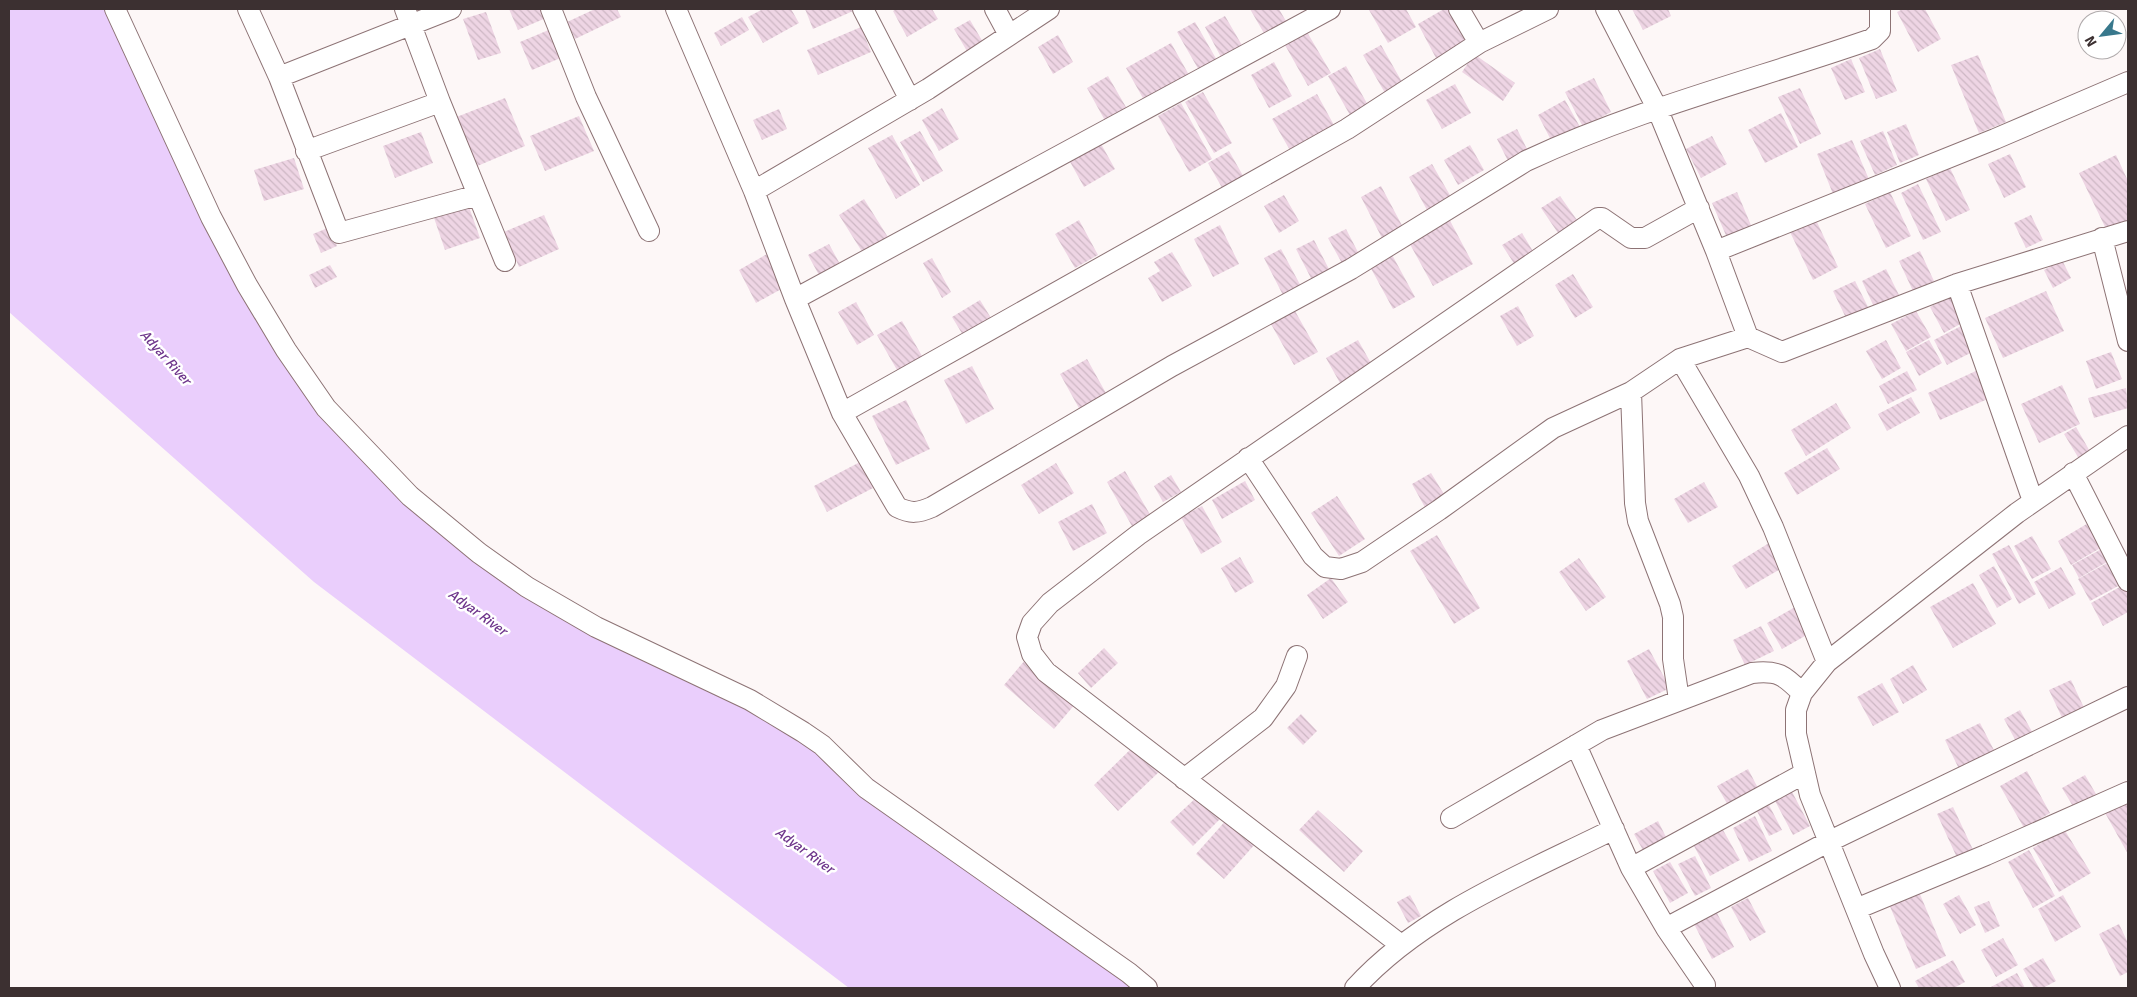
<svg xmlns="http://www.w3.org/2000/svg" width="2137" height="997" viewBox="0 0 2137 997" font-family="Signika,sans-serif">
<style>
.water{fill:#eacefc}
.building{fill:url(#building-back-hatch)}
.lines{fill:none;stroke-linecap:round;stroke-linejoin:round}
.minor-casing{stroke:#8d7375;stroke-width:22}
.minor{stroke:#fff;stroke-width:20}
.labels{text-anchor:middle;stroke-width:5;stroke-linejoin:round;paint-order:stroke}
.water-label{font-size:14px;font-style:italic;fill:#6e358b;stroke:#fff}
</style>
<defs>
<pattern id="building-back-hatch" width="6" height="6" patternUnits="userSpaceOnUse" patternTransform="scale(1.25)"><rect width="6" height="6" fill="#eed5e4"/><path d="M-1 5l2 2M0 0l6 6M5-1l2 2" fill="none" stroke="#cdb7c4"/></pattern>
</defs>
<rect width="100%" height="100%" fill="#fdf7f7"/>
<!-- water -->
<path class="water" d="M9 9H119L193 177 327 412 502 570 863 772 1149 988H849L314 582 9 312Z"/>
<!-- building -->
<path class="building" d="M509 9H543L546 18 518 30Z
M595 9H617L621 17 575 39 567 22Z
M763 9H791L799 23 763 43 748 17Z
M805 9H852L853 11 813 29Z
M896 9H932L938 19 907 37 893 11Z
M1250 9H1279L1287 23 1265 35Z
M1371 9H1406L1416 27 1388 43 1369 10Z
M1444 9H1454L1472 40 1437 60 1418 24Z
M1632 9H1668L1671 16 1643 30Z
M1903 9H1925L1941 39 1918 52 1897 12Z
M486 12 501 53 478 60 463 19Z
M1225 16 1243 47 1222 59 1205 27Z
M742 17 749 30 721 46 714 33Z
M970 20 987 49 971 58 954 29Z
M1195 22 1218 62 1200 72 1177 32Z
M861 27 871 52 818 75 807 50Z
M551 29 563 57 532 70 520 42Z
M1307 32 1331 73 1308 86 1285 45Z
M1058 35 1073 62 1053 74 1038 47Z
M1171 43 1189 75 1144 100 1126 68Z
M1381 45 1402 82 1385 93 1363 55Z
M1880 49 1897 91 1876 99 1859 58Z
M1474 54 1515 83 1503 101 1462 72Z
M1978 55 2006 122 1979 133 1951 65Z
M1851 59 1865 92 1845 100 1831 68Z
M1274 62 1292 96 1269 108 1251 75Z
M1346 66 1369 107 1351 117 1328 76Z
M1108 76 1130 114 1108 126 1087 88Z
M1594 78 1611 112 1583 127 1565 92Z
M1455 84 1471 113 1442 129 1426 100Z
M1800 88 1821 134 1800 144 1778 97Z
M1203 92 1232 143 1214 153 1185 102Z
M1317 94 1335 127 1291 152 1272 119Z
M505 98 525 146 475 167 454 118Z
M1565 100 1580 127 1552 142 1538 115Z
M1181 103 1212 159 1189 172 1158 116Z
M942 108 959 139 939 151 922 120Z
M779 109 787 129 762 140 753 120Z
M1781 113 1798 147 1765 163 1748 130Z
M579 116 594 151 545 171 530 136Z
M1906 124 1919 155 1900 163 1887 132Z
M1517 129 1531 157 1511 167 1497 139Z
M920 131 943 171 923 182 900 142Z
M1883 131 1897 165 1875 175 1860 141Z
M421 132 433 163 395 178 383 146Z
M892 135 920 185 896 199 868 148Z
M1712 136 1727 164 1701 178 1686 149Z
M1852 140 1871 184 1835 199 1817 154Z
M1100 142 1115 169 1084 187 1069 160Z
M1470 145 1484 170 1458 185 1444 160Z
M1229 151 1246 181 1225 193 1208 163Z
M2010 154 2026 187 2004 198 1988 164Z
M2116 155 2128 181V221L2107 231 2079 173Z
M294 158 304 189 264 201 254 170Z
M1432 164 1451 197 1427 210 1409 177Z
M1950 168 1970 210 1946 221 1926 179Z
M1918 184 1941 232 1923 240 1901 193Z
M1381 186 1405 231 1384 242 1361 197Z
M1737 192 1753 230 1728 240 1712 203Z
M1890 192 1911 236 1886 248 1865 204Z
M1284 195 1299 221 1279 233 1264 206Z
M1560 196 1577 220 1558 233 1541 208Z
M864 199 891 242 866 258 839 215Z
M468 204 480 238 445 250 433 215Z
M544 215 559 249 519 267 504 232Z
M1447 215 1473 264 1433 286 1406 237Z
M2031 215 2043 240 2026 248 2014 223Z
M1079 220 1098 255 1075 268 1055 234Z
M1816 220 1838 267 1813 280 1790 232Z
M1220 225 1239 264 1213 277 1194 239Z
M330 227 337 246 321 253 313 234Z
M1346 229 1360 256 1343 265 1328 238Z
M1522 233 1534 253 1515 265 1502 245Z
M1314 240 1333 277 1315 286 1296 249Z
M829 244 841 266 820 277 808 255Z
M1281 249 1304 292 1286 301 1264 258Z
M1390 251 1415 297 1393 309 1368 263Z
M1920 251 1934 281 1913 291 1899 261Z
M1172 252 1192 286 1162 302 1148 278 1160 271 1154 262Z
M767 254 785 287 756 303 739 270Z
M932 258 951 292 942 298 923 263Z
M2062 260 2071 278 2053 288 2044 270Z
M330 265 337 277 315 288 309 275Z
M1886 269 1900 297 1875 309 1862 281Z
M1573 274 1593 307 1575 318 1555 285Z
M1855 281 1869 309 1847 320 1833 291Z
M2046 291 2064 331 2003 358 1985 318Z
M1950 296 1964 322 1944 333 1930 307Z
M980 300 991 318 963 335 952 317Z
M856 302 874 335 857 345 838 312Z
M1518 306 1534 336 1517 346 1500 316Z
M1295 311 1318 352 1294 365 1271 324Z
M1916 311 1931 337 1906 351 1891 324Z
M902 321 926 363 901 377 877 335Z
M1965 324 1978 349 1947 365 1934 340Z
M1358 340 1372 365 1340 383 1326 358Z
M1886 340 1901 368 1882 379 1866 351Z
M1929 340 1942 363 1919 376 1906 352Z
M2111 352 2122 379 2096 389 2086 361Z
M1087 359 1107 395 1080 410 1060 374Z
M972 366 994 409 966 424 944 380Z
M1978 370 1990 398 1940 420 1928 393Z
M1907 371 1917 390 1888 404 1879 386Z
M2062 385 2080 424 2039 443 2021 404Z
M2126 388 2128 408 2094 418 2088 398Z
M1911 397 1920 413 1887 431 1878 414Z
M906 400 930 449 896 465 872 416Z
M1836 403 1851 428 1806 456 1791 430Z
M2076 427 2092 455 2081 462 2064 434Z
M1827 448 1840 469 1797 495 1784 473Z
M860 462 873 488 827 512 814 486Z
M1056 463 1074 493 1039 514 1021 485Z
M1125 471 1152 518 1133 528 1107 482Z
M1431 473 1447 499 1427 511 1412 484Z
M1171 475 1181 492 1163 502 1154 486Z
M1245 481 1255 500 1222 519 1212 500Z
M1704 482 1718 507 1688 523 1674 499Z
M1337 496 1365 539 1339 556 1311 513Z
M1092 504 1107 533 1073 551 1058 522Z
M1202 506 1222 542 1201 554 1181 517Z
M2090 522 2104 546 2071 565 2058 541Z
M1437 535 1480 608 1454 624 1410 551Z
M2032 536 2051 569 2032 579 2014 546Z
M1769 543 1784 567 1746 589 1732 566Z
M2009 545 2036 594 2019 604 1992 554Z
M2107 546 2114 558 2079 578 2072 565Z
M1240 557 1254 582 1235 593 1221 568Z
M1579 558 1606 597 1586 611 1559 572Z
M2109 562 2122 584 2090 601 2078 579Z
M1994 566 2012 599 1997 608 1979 575Z
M2061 567 2076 594 2049 609 2034 582Z
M1331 578 1348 602 1323 619 1307 595Z
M1973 583 1996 624 1953 648 1930 607Z
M2125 584 2128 590V612L2103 626 2091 603Z
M1797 606 1812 632 1782 649 1767 623Z
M1761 626 1774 651 1745 665 1733 640Z
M1104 648 1118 663 1091 688 1078 673Z
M1649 649 1670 688 1647 699 1627 661Z
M1026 659 1076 703 1054 729 1004 685Z
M1913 665 1927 690 1903 704 1890 679Z
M2071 680 2087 714 2065 724 2049 690Z
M1882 683 1899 712 1873 726 1857 697Z
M2020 710 2035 737 2019 747 2004 719Z
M1301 714 1317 731 1303 745 1287 728Z
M1980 723 1997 756 1961 773 1945 740Z
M1135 745 1160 771 1118 811 1094 785Z
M1748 769 1759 790 1729 807 1717 786Z
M2027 771 2050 813 2024 828 2000 786Z
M2085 775 2096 794 2074 808 2062 788Z
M1790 788 1810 826 1793 835 1773 797Z
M1199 795 1221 818 1193 846 1170 822Z
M2128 797V854L2104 811Z
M1769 805 1782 830 1769 836 1757 811Z
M1953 807 1975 854 1959 862 1937 814Z
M1318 810 1363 851 1344 872 1299 830Z
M1755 816 1772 851 1749 862 1733 828Z
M1228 818 1256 843 1224 879 1196 854Z
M1658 821 1667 839 1644 852 1634 834Z
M2064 829 2091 873 2059 892 2033 848Z
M1723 830 1740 860 1710 876 1694 846Z
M2029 850 2055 896 2033 908 2008 862Z
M1695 856 1711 888 1695 896 1678 864Z
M1670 862 1688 893 1670 903 1653 871Z
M1919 892 1946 956 1916 969 1889 904Z
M1410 895 1421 916 1408 923 1397 902Z
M1959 895 1976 925 1960 934 1943 904Z
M2063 895 2081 927 2055 942 2038 909Z
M1748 898 1766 932 1750 941 1731 907Z
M1989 901 2000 926 1985 933 1974 907Z
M1717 913 1734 947 1712 959 1694 924Z
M2119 924 2128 943V972L2120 976 2099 934Z
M2003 938 2018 965 1996 977 1981 950Z
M2043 958 2056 981 2043 988H2034L2023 969Z
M1953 960 1965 982 1954 988H1919L1915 981Z
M2017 973 2025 988H1989Z"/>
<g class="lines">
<defs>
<path id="minor" d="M115 9 211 217 247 285 286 350 326 408 410 496 479 553 527 587 596 627 750 700 803 732 822 745 866 788 1129 973 1147 988
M248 9 279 77 339 233 478 195
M405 9 440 102 505 261
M551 9 586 97 649 231
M676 9 754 191 795 299 842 413 897 507C911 514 918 513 932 507L1172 366 1351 269 1526 161C1637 109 1757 79 1872 39L1880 31V9
M863 9 910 100
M995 9 1009 35
M1459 9 1479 43
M1606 9 1657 108 1716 251 1748 337 1782 352 1957 284 2128 231
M279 77 451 9
M306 151 440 102
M754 191 928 89 1049 9
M2102 238 2128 341
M1716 251 1995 139 2128 82
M1957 284 2033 501
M795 299 1330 9
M1680 359 1749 476 1773 527 1827 662
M1631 392 1635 503 1638 521 1670 604 1673 617V659L1679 700
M842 413 1347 129 1479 43 1548 9
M1248 458 1313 556 1325 567 1341 569 1362 562 1439 510 1553 428 1631 392 1680 359 1748 337
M2073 473 2128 581
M1576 745 1631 868 1666 928 1705 985
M1184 779 1263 718 1286 686 1297 656
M1451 818 1602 730 1752 673C1778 670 1784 675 1802 693
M1631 868 1805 773
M1856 909 1986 855 2128 792
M1666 928 1828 842 2128 697
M1401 945 1046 672 1032 654 1027 637 1032 623 1050 603 1138 535 1598 218H1602L1631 238H1645L1699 208
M1355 988C1423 913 1526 873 1614 829
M1890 988 1874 954 1810 795 1796 734V710L1802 693 1827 662 2017 513 2128 436"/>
</defs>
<!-- minor casing -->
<use href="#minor" class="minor-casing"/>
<!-- minor -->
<use href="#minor" class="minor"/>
</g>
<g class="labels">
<!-- water labels -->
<g class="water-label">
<text transform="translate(166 357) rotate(48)" y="5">Adyar River</text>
<text transform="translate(478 612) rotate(36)" y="5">Adyar River</text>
<text transform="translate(805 850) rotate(36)" y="5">Adyar River</text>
</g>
</g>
<!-- border -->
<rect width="2137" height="997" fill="none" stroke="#3c3031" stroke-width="20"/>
<!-- north arrow -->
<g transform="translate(2102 35) rotate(241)"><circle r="24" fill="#ffffff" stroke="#b1acad"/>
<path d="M0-4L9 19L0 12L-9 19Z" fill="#38788c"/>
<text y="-8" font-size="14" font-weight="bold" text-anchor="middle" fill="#3c3031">N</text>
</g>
</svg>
